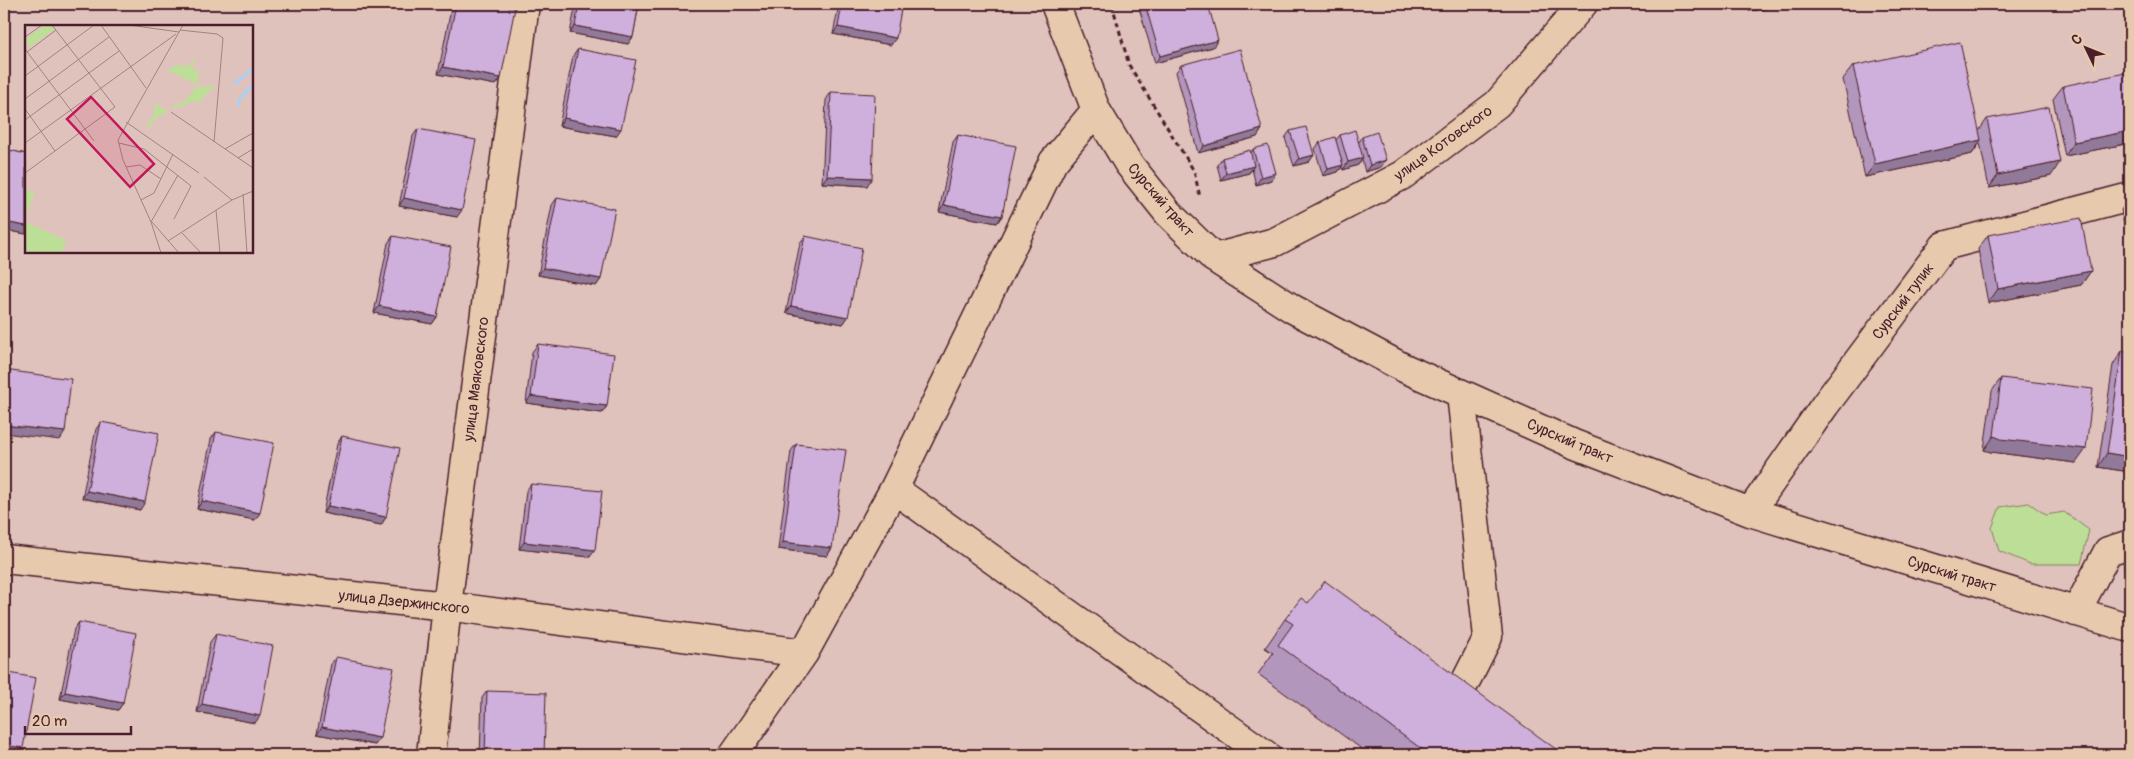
<svg xmlns="http://www.w3.org/2000/svg" width="2134" height="759" viewBox="0 0 2134 759" font-family="Pangolin,sans-serif">
<style>
.green{fill:#bdde97;stroke:#847e61}
.lines{fill:none;stroke-linecap:round;stroke-linejoin:round}
.minor-casing{stroke:#4a1f2b;stroke-width:31}
.path{stroke:#4a1f2b;stroke-width:3;stroke-dasharray:5 4;stroke-linecap:butt}
.minor{stroke:#e7caae;stroke-width:28}
.wall{fill:#b296bc;stroke:#4a1f2b}
.shaded-wall{fill:#917a99;stroke:#4a1f2b}
.building{fill:#cfafdb;stroke:#4a1f2b}
.labels{text-anchor:middle;stroke-width:5;stroke-linejoin:round;paint-order:stroke}
.street-label{font-size:15px;fill:#4a1f2b;stroke:#e7caae}
.inset-river{fill:none;stroke:#a0d2fd;stroke-width:2.5}
.inset-road{fill:none;stroke:#a48182;stroke-width:1}
.view{fill:#c2185b;fill-opacity:0.15;stroke:#c2185b;stroke-width:2.5}
.inset-edge{fill:none;stroke:#4a1f2b;stroke-width:2.5}
</style>
<rect width="100%" height="100%" fill="#e0c2bc"/>
<filter id="ink" filterUnits="userSpaceOnUse"><feTurbulence type="fractalNoise" baseFrequency=".02" numOctaves="2"/><feDisplacementMap in="SourceGraphic" scale="10" xChannelSelector="R" yChannelSelector="G"/><feConvolveMatrix kernelMatrix="1 2 1 2 8 2 1 2 1" color-interpolation-filters="sRGB"/></filter>
<g filter="url(#ink)">
<!-- green -->
<path class="green" d="M2029 503 2046 515 2064 512 2089 530 2081 564H2030L1999 551 1992 528 2000 507Z
M2130 559V592L2125 584 2123 562Z"/>
<g class="lines">
<defs>
<path id="minor" d="M1055 4 1096 110 1128 163 1168 213 1214 258 1293 309 1404 368 1574 444 1750 512 2130 628
M1214 258 1275 242 1403 175 1497 104 1583 4
M894 489 1266 755
M1750 512 1825 405 1944 246 2130 197
M4 559 447 606 804 653
M2076 612 2108 551 2130 544
M1449 714 1488 637 1461 394
M431 755 447 606 525 4
M733 755 804 653 894 489 1053 162 1096 110"/>
</defs>
<!-- minor casing -->
<use href="#minor" class="minor-casing"/>
<!-- path -->
<path class="path" d="M1112 4 1129 65 1194 171 1200 197"/>
<!-- minor -->
<use href="#minor" class="minor"/>
</g>
<!-- wall -->
<path class="wall" d="M452 4H491L501 78 496 85 438 74Z
M576 4H639L633 37 628 44 570 33Z
M839 4H902L891 45 833 34Z
M1138 4H1208L1213 47 1155 63Z
M1748 4H1798L1749 11Z
M578 49 616 136 559 126 573 56Z
M1181 65 1262 129 1257 137 1198 153 1176 72Z
M1853 66 1979 131 1987 119 2051 176 1989 188 1980 143 1972 154 1865 177 1843 79Z
M2063 86 2130 143 2065 156 2053 99Z
M831 92 867 186 822 183 826 100Z
M418 129 457 217 399 206 413 136Z
M1290 131 1314 155 1309 162 1294 166 1285 138Z
M958 135 1002 216 997 223 939 212 953 142Z
M1340 135 1359 142 1362 137 1386 160 1381 167 1365 172 1362 160 1358 165 1343 170 1342 167 1338 172 1323 176 1315 149 1320 142 1336 140Z
M1253 149 1271 180 1256 185 1252 169 1249 173 1221 180 1217 165 1222 158 1251 153Z
M9 150 26 154V234L4 230V157Z
M2130 197V255L2121 210Z
M557 198 601 279 596 286 538 275 552 205Z
M1988 235 2091 271 2081 285 1988 303 1978 249Z
M393 236 437 317 432 324 374 313 388 243Z
M805 236 848 317 843 324 786 313 800 243Z
M538 344 607 406 602 413 526 403 532 352Z
M2122 351 2130 472 2098 467 2113 365Z
M2001 378 2076 463 1991 452 1984 450 1992 391Z
M101 422 140 510 82 498 96 429Z
M216 432 255 520 197 509 211 439Z
M342 436 386 517 381 525 323 513 337 444Z
M796 444 832 548 827 556 778 549 791 451Z
M531 484 590 557 519 549 526 491Z
M1308 603 1564 755H1370L1258 674 1273 653 1265 648 1285 619Z
M79 622 123 703 118 710 60 699 74 629Z
M216 634 255 723 197 712 210 642Z
M336 657 380 738 375 745 317 734 331 664Z
M487 691 544 755H480L482 698Z"/>
<!-- shaded-wall -->
<path class="shaded-wall" d="M1755 4H1798L1749 11Z
M575 26 633 37 628 44 570 33Z
M838 27 896 38 891 45 833 34Z
M1218 40 1213 47 1155 63 1160 56Z
M443 67 501 78 496 85 438 74Z
M564 118 621 129 616 136 559 126Z
M1262 129 1257 137 1198 153 1204 146Z
M2130 131V143L2065 156 2074 142Z
M1981 140 1972 154 1865 177 1875 164Z
M1314 155 1309 162 1294 166 1299 159Z
M1363 158 1358 165 1343 170 1348 162Z
M1386 160 1381 167 1365 172 1370 165Z
M2060 162 2051 176 1989 188 1998 175Z
M1343 165 1338 172 1323 176 1328 169Z
M1254 166 1249 173 1221 180 1226 173Z
M1276 173 1271 180 1256 185 1261 177Z
M827 176 872 178 867 186 822 183Z
M404 198 462 210 457 217 399 206Z
M944 205 1002 216 997 223 939 212Z
M4 222 26 226V234L4 230Z
M543 268 601 279 596 286 538 275Z
M2091 271 2081 285 1988 303 1998 289Z
M379 306 437 317 432 324 374 313Z
M791 306 848 317 843 324 786 313Z
M531 396 607 406 602 413 526 403Z
M4 425 65 432 60 440 4 433Z
M1994 436 2086 449 2076 463 1991 452 1984 450Z
M2107 453 2130 457V472L2098 467Z
M87 491 145 502 140 510 82 498Z
M202 501 260 513 255 520 197 509Z
M328 506 386 517 381 525 323 513Z
M524 542 595 550 590 557 519 549Z
M783 542 832 548 827 556 778 549Z
M65 692 123 703 118 710 60 699Z
M202 704 260 716 255 723 197 712Z
M322 727 380 738 375 745 317 734Z
M4 745 23 748 18 755H16L4 753Z"/>
<!-- building -->
<path class="building" d="M456 4H491L515 8 501 78 443 67Z
M579 4H639L633 37 575 26Z
M842 4H902L896 38 838 27Z
M1145 4H1208L1218 40 1160 56Z
M1960 42 1981 140 1875 164 1853 66Z
M578 49 636 60 621 129 564 118Z
M1240 49 1262 129 1204 146 1181 65Z
M2130 72V131L2074 142 2063 86Z
M831 92 875 94 872 178 827 176Z
M2049 107 2060 162 1998 175 1987 119Z
M1306 127 1314 155 1299 159 1290 131Z
M418 129 476 140 462 210 404 198Z
M1355 130 1363 158 1348 162 1340 135Z
M1377 132 1386 160 1370 165 1362 137Z
M958 135 1016 146 1002 216 944 205Z
M1335 137 1343 165 1328 169 1320 142Z
M1268 145 1276 173 1261 177 1253 149Z
M9 150 26 154V226L4 222V175Z
M1250 150 1254 166 1226 173 1222 158Z
M557 198 615 209 601 279 543 268Z
M2081 218 2091 271 1998 289 1988 235Z
M393 236 451 247 437 317 379 306Z
M805 236 862 248 848 317 791 306Z
M538 344 614 354 607 406 531 396Z
M2122 351 2130 352V457L2107 453Z
M4 370 71 379 65 432 4 425Z
M2001 378 2093 389 2086 449 2001 439 1994 436Z
M101 422 159 433 145 502 87 491Z
M216 432 274 443 260 513 202 501Z
M342 436 400 448 386 517 328 506Z
M796 444 846 450 832 548 783 542Z
M531 484 602 491 595 550 524 542Z
M1325 581 1564 755H1430L1278 645 1293 624 1285 619 1301 598 1308 603Z
M79 622 136 633 123 703 65 692Z
M216 634 273 646 260 716 202 704Z
M336 657 394 668 380 738 322 727Z
M4 672 36 678 23 748 4 745Z
M487 691 546 693 544 755H485Z"/>
</g>
<g class="labels">
<!-- street labels -->
<g class="street-label">
<text transform="translate(1443 143) rotate(-36)" y="5">улица Котовского</text>
<text transform="translate(1161 200) rotate(49)" y="5">Сурский тракт</text>
<text transform="translate(1903 301) rotate(-53)" y="5">Сурский тупик</text>
<text transform="translate(476 379) rotate(-83)" y="5">улица Маяковского</text>
<text transform="translate(1570 441) rotate(23)" y="5">Сурский тракт</text>
<text transform="translate(1952 574) rotate(17)" y="5">Сурский тракт</text>
<text transform="translate(404 602) rotate(6)" y="5">улица Дзержинского</text>
</g>
</g>
<!-- overview -->
<g transform="translate(25 25)">
<rect width="228" height="228" fill="#e0c2bc"/>
<path d="M20 0H26L29 5 5 22 0 14ZM167 34H170L167 46 174 45 172 59 143 46 151 40 165 41ZM190 61 172 79 169 76 148 84V81L161 75 171 62ZM130 78 143 87 132 92 120 107 125 94 129 92ZM0 165 10 167 0 192ZM0 197 41 215 37 227H0Z" fill="#bdde97"/>
<path class="inset-river" d="M209 59 228 44M213 81 215 73 228 60"/>
<path class="inset-road" d="M76 0 121 63M104 0 154 7M155 5 192 9 198 13 189 117M0 12 17 0M0 24 69 116M2 27 31 5M0 51 69 0M0 74 84 12M0 84 30 126M146 87 228 143M0 95 94 26M101 97 174 148M0 118 151 9M94 118 119 124 166 161 149 194M200 124 228 108M213 133 228 124M101 142 115 140 136 154M0 148 90 82 27 0M179 152 207 175M218 169 222 228M116 175 129 168 148 129M191 185 195 228M126 197 153 150M127 197 154 228M157 208 176 228M143 216 207 175 228 166M136 228 126 197 98 135 93 115 158 0"/>
<path class="view" d="M66 72 129 139 105 162 42 94Z"/>
<rect width="228" height="228" class="inset-edge"/>
</g>
<!-- margin -->
<rect width="2134" height="759" fill="none" stroke="#e7caae" stroke-width="20"/>
<rect x="10" y="10" width="2114" height="739" fill="none" stroke="#4a1f2b" stroke-width="2" filter="url(#ink)"/>
<!-- north arrow -->
<g transform="translate(2086 48) rotate(313)" stroke="#e7caae" stroke-width="4" paint-order="stroke">
<path d="M0-4L9 19L0 12L-9 19Z" fill="#4a1f2b"/>
<text y="-8" font-size="14" font-weight="bold" text-anchor="middle" fill="#4a1f2b">С</text>
</g>
<!-- scale -->
<path d="M25 726v8h106v-8" fill="none" stroke="#4a1f2b" stroke-width="2.5"/>
<text x="32" y="726" font-size="15" fill="#4a1f2b" stroke="#e7caae" stroke-width="4" paint-order="stroke">20 m</text>
</svg>
